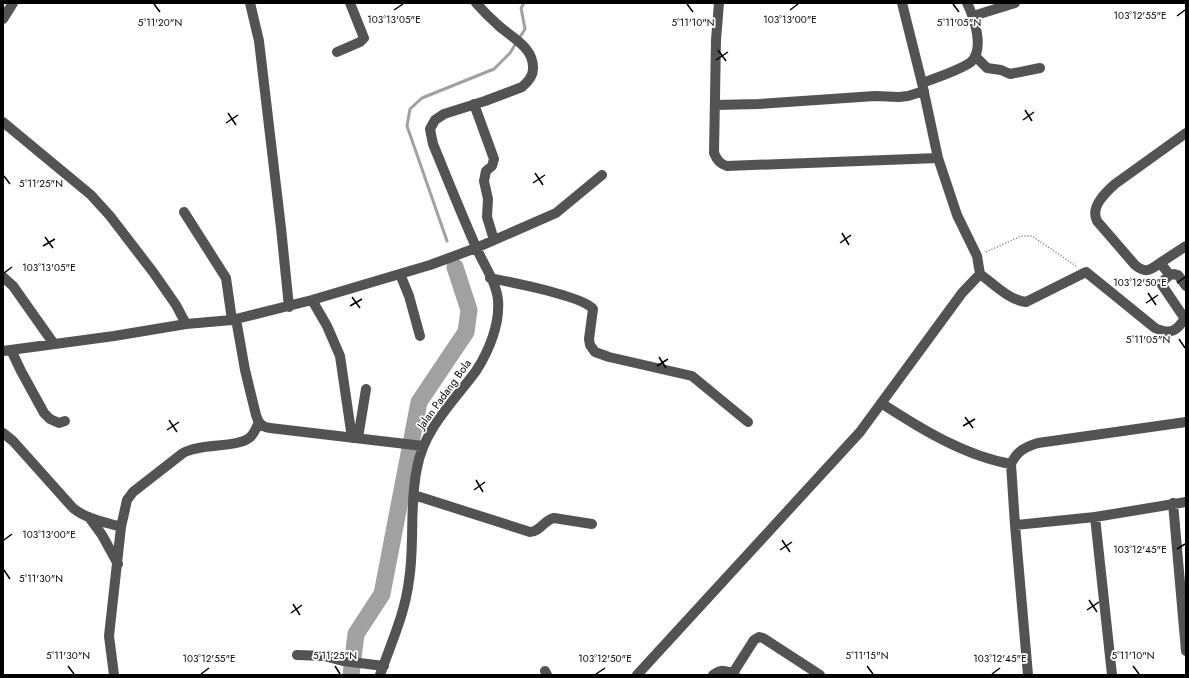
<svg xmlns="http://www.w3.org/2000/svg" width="1189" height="678" viewBox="0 0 1189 678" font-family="Jost,sans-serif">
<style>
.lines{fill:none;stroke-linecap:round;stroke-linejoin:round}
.stream{stroke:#a1a1a1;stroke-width:3}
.river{stroke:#a1a1a1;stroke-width:17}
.path{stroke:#757575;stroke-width:1.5;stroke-dasharray:1 2;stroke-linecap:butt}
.minor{stroke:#535353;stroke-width:10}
.ticks{fill:none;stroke:#000;stroke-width:1.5}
.labels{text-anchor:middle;stroke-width:3.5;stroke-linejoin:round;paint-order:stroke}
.street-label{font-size:11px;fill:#000;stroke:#fff}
.ticks-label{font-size:10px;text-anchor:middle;fill:#000;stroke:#fff;stroke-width:3.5;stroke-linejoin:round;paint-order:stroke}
</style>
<rect width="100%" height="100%" fill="#fff"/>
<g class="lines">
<!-- stream -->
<path class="stream" d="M447 241 407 126 410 109 422 98 494 69 510 53 525 29 521 8 524 3"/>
<!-- river -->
<path class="river" d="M351 675 356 634 382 594 419 402 466 332 469 310 455 267"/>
<!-- path -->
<path class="path" d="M986 252 1021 236H1032L1076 266"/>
<!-- minor -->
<path class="minor" d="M250 3 259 41 281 228 289 307
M719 3 716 40 714 153C717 160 720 164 727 166L938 158
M902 3 922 83 938 158 957 215 977 256 980 274C994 284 1009 300 1026 302L1086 272 1155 328C1162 331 1170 334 1177 328 1180 326 1182 321 1186 319
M973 16 1015 3
M3 19 13 3
M337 52 360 42 364 38 350 3
M975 56 987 68 1001 70 1010 74 1040 68
M922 83C936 78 960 70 971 62 985 49 974 17 967 3
M474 104 494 159 492 166 486 171 484 181 488 199 487 217 494 240
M715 105 759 104 875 96 899 97 908 96 924 91
M3 122 91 195 110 216 153 272 176 305 186 324
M184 212 226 278 232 320
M1186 246 1160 263 1170 275 1174 274 1178 275 1186 286
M1160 263C1150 270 1146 274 1135 265L1097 221C1090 207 1105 193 1115 184L1186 133
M400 274 409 296 420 336
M1170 275 1163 281 1162 285 1185 319
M3 277 13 286 54 344
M490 278C510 282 583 296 593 309L589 339 590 345 595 352 609 357 692 376 748 422
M312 300 327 326 340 356 352 438
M236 319 245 370 256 415C258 423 262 427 270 428L423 446
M11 350 21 371 44 413 50 419 59 423 65 421
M3 351 114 336 186 324 232 320 312 300 430 265 476 248 556 213 602 175
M881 403C921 429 965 456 1011 464
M3 433 13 441 73 508C86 519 105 522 121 527
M358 438 366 389
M414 495 530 532C540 532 544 520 554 518L592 524
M1173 503 1186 651
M89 517 102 535 118 564
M1095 517 1112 675
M1015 525 1095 517 1186 502
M297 655 324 656 343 661 384 666
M545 671 547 675
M733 673 754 640 759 637 763 638 820 675
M114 675 109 636 121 527 127 500 133 492 183 453C201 443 237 448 249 438 254 435 256 428 259 422
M380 675C391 643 405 614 409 580 415 543 409 505 417 468 424 429 453 402 476 371 489 351 500 324 498 300 496 281 483 264 476 247 461 213 447 178 433 144L430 129 435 120 444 114 485 101 522 87C528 82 533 76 533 69 534 47 512 38 498 25 490 18 483 11 476 3
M637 675 860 432 962 293 980 274
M713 675C721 669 727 670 735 675
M1028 675 1015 525 1011 464C1017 451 1025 447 1038 443L1186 422"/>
</g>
<!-- ticks -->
<path class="ticks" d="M154 4 160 12M687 4 693 12M953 4 959 12M394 10 403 4M790 10 798 4M1177 16 1185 10M718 50 726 61M716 60 728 52M1025 110 1032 121M228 113 236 125M1023 120 1034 112M226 123 238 115M535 173 543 185M4 176 10 184M533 183 545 175M842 233 849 245M45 237 53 248M840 243 851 235M43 246 55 239M4 273 12 267M1177 283 1185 277M1148 293 1156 305M352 297 360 308M1146 303 1158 295M350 306 362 299M1179 339 1185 348M659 357 666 368M657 366 668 359M965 417 973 428M169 420 177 432M963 426 975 419M167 430 179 422M476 480 483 492M474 490 485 482M4 540 12 534M782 540 790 552M1177 549 1185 544M780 550 792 542M4 570 10 579M1089 600 1097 612M293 604 300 615M1087 610 1099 602M291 613 302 605M68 666 74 674M335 666 340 674M867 666 873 674M1133 666 1139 674M201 674 209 668M596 674 605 668M992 674 1000 668"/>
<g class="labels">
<!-- street labels -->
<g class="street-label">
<text transform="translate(444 394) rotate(-54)" y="4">Jalan Padang Bola</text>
</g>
</g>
<g class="ticks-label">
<text x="1140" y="19">103°12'55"E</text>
<text x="394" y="23">103°13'05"E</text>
<text x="790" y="23">103°13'00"E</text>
<text x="160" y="26">5°11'20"N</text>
<text x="693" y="26">5°11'10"N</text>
<text x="959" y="26">5°11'05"N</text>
<text x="41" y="187">5°11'25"N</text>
<text x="49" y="271">103°13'05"E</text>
<text x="1140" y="286">103°12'50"E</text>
<text x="1148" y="343">5°11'05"N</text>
<text x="49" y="538">103°13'00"E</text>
<text x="1140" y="553">103°12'45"E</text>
<text x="41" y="582">5°11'30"N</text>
<text x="68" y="659">5°11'30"N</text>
<text x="335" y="659">5°11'25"N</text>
<text x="867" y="659">5°11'15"N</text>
<text x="1133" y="659">5°11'10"N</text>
<text x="209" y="662">103°12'55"E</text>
<text x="605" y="662">103°12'50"E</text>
<text x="1000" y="662">103°12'45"E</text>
</g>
<!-- border -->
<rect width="1189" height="678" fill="none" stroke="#000000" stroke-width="8"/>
</svg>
